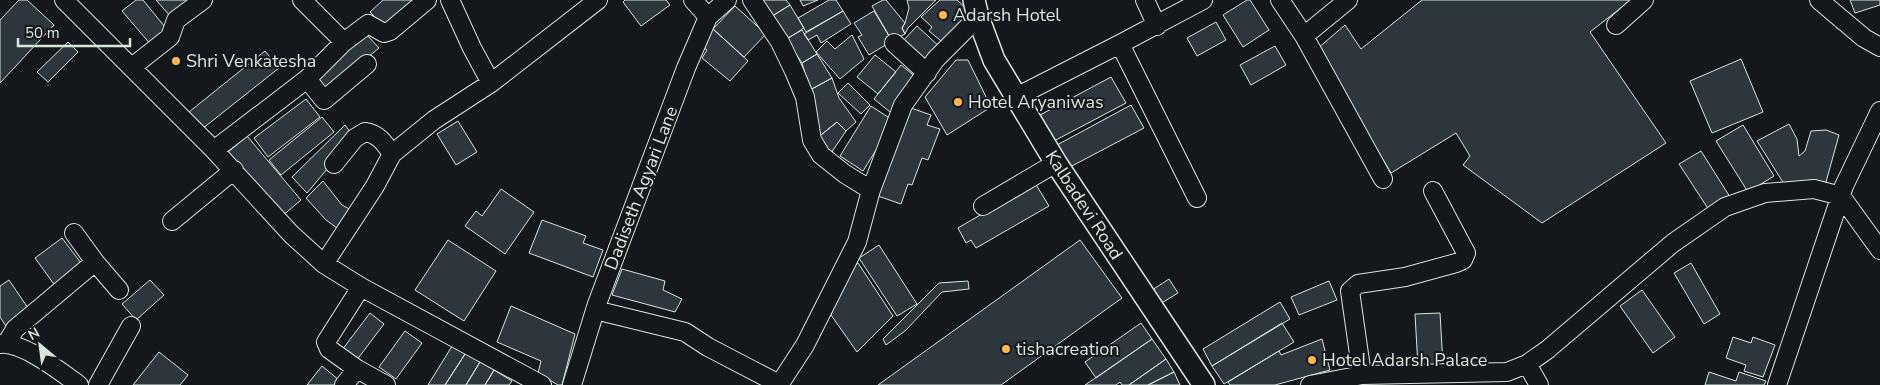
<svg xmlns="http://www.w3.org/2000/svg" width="1880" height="385" viewBox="0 0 1880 385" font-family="'Nunito Sans',sans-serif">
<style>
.building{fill:#2c363c;stroke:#d8e6dc}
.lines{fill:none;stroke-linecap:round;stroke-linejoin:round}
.minor-casing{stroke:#d8e6dc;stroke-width:20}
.major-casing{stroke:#d8e6dc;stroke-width:24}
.minor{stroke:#14181c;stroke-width:18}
.major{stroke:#14181c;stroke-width:21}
.poi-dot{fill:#ffb74d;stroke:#14181c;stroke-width:2}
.labels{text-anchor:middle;stroke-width:4;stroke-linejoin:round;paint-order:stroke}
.poi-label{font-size:18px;fill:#d8e6dc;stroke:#14181c;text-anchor:start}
.street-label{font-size:18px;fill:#d8e6dc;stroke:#14181c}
</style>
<rect width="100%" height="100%" fill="#14181c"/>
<!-- building -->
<path class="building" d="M19 0H27L54 25 0 83V20Z
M136 0H143L169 32 152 46 122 11Z
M156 0H190L171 17Z
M383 0H415L386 28 370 12Z
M625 0H666L670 5 641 26 623 2Z
M758 0H786L790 5 769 18Z
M800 0H818L803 6Z
M829 0H836L843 11 806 32 798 18Z
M883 0H886L905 23 902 28 905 34 892 41 872 6Z
M907 0H936L908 28 905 34 902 28 905 23 909 8Z
M940 0H957L969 11 962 19 967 24 946 45 929 31 932 27 921 17Z
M1247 0H1250L1269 30 1243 47 1223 15Z
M1422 0H1631L1590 32 1666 143 1542 223 1463 165 1470 156 1456 133 1391 173 1317 49 1345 25 1361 49Z
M1850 0H1880V5L1855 13Z
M790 5 804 28 784 41 769 18Z
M735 6 766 34 744 57 713 29Z
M843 11 851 24 821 43 817 35 808 40 804 34Z
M874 11 892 41 869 55 858 37 862 35 854 23Z
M1216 22 1226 40 1197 56 1187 38Z
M917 26 941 48 924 65 901 43Z
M713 29 748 61 730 81 702 58 707 50 702 46Z
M802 30 817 54 802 63 786 39Z
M367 35 379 48 324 93 313 79Z
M852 35 864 59 840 79 816 52 827 41 835 49Z
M68 42 78 52 48 82 37 72Z
M1275 46 1286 65 1251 85 1240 65Z
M265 51 279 68 202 129 189 112Z
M817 54 832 78 810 90 802 63Z
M875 55 896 72 878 94 857 77Z
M1741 59 1763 112 1712 133 1690 81Z
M956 60H968L991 107 947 135 925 97Z
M901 65 917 78 890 112 874 99Z
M1111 77 1126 103 1054 141 1040 115Z
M832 78 839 98 856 122 846 131 837 122 816 139 810 90Z
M848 83 870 105 861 114 838 93Z
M306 99 320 117 268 157 254 138Z
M1131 105 1144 128 1070 167 1057 145Z
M871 106 894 121 863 171 840 156Z
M911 108 931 115 927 125 940 129 928 160 922 158 912 185 908 184 901 204 878 196Z
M322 117 334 132 281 175 269 160Z
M458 121 477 152 456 165 437 134Z
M837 122 846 131 829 156 816 139Z
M1789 124 1797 139 1799 156 1805 151 1811 131 1826 130 1839 135 1826 182 1786 187 1757 141Z
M345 125 354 137 307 193 292 177Z
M1743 125 1774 176 1748 192 1716 141Z
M247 136 301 200 281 217 227 153Z
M1701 151 1730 197 1709 210 1679 164Z
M323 181 342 205 353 211 341 231 326 220 306 198Z
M1035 183 1049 206 976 248 971 240 966 243 958 228Z
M501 189 534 212 505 254 465 226 476 211 482 216Z
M542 220 586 236 583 243 603 250 593 277 529 253Z
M62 238 84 267 56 287 35 258Z
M448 240 496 271 464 321 415 290Z
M1080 240 1122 298 1001 385H878Z
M879 245 917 304 897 316 859 258Z
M858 263 893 316 857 352 831 315 844 274Z
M1691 263 1720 314 1704 324 1674 273Z
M622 269 665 281 663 290 682 299 675 312 612 295Z
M1169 279 1178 293 1160 304 1152 290Z
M9 280 30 311 6 326 0 317V286Z
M150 280 164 295 136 320 122 304Z
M968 281 969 289 942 292 905 331 886 345 883 339 939 283Z
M1329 281 1337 300 1299 315 1291 297Z
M1642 290 1675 337 1653 353 1620 306Z
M1280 302 1290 319 1212 366 1203 349Z
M511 306 575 334 562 385H558L538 373 541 361 497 342Z
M370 313 384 324 356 361 342 350Z
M1440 313 1443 365 1418 367 1415 314Z
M1141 323 1152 339 1096 378 1085 362Z
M1282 323 1294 342 1224 384 1212 366Z
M405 331 422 343 396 379 379 367Z
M1733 337 1751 343 1753 337 1775 345 1763 377 1744 371 1746 365 1726 358Z
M1152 339 1166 359 1129 385H1122L1120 382 1116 385H1085Z
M1322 339 1330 370 1275 385H1230L1228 382 1279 351 1281 355Z
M454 343 467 351 445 385H428Z
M467 351 480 362 466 385H445Z
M159 352 188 375 180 385H133Z
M1166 359 1174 372 1148 385H1129Z
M480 362 494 370 485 385H466Z
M322 366 340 381 337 385H307Z
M494 370 512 381 509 385H485Z
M1174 372 1180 385H1148Z
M1709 372 1736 381 1739 372 1766 381 1764 385H1705Z"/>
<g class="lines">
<defs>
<path id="minor" d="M64 0 214 150 291 234 324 264 361 287 542 385
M450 0 472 48 491 83
M693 0 708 17
M752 0 780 42 794 71 805 97 812 140 821 155 845 174 871 190
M1145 0 1157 26
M1280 0 1304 36 1383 179
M1819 0 1864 38 1880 47
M1616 25 1644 0
M1304 36 1348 0
M344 42 368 24 384 33 390 31 427 0
M894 43 927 73
M1120 44 1197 198
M132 67 170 37 176 20 203 0
M307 79 324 100 367 64
M1016 97 1120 44 1203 0
M214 150 307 79 344 42 302 0
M334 164 355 138 365 132C379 134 385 144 392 154
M983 206 1056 163
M172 221 234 170
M95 262 119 290
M324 264 375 186 392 154 434 120 491 83 598 0
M361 287 326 342 329 349 357 369 386 385
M595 310 685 332 708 347 781 385
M7 343 15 329 95 262 74 233
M0 344C22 341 61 372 79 385
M1527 364 1539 385
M1362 375 1350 291 1358 284 1405 277 1456 263 1463 260 1466 253 1433 191
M98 385 131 326
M344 385 357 369
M572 385 597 304 686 68 708 17 727 0
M779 385 805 345 857 242 871 190 903 105 936 59 978 17
M1310 385 1362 375 1507 372 1527 364 1547 350 1673 243 1725 207 1765 193 1814 189 1841 196 1880 250
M1777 385 1844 186 1880 111"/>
<path id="major" d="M974 0 978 17 994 60 1056 163 1204 385"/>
</defs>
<!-- minor casing -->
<use href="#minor" class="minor-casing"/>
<!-- major casing -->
<use href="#major" class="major-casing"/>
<!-- minor -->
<use href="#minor" class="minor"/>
<!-- major -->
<use href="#major" class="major"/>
</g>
<!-- markers -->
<g class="poi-dot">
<circle cx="943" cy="15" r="5"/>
<circle cx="176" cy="61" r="5"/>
<circle cx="958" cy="102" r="5"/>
<circle cx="1006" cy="349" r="5"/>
<circle cx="1312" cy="360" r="5"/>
</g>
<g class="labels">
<!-- poi labels -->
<g class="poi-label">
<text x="953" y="21">Adarsh Hotel</text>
<text x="186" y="67">Shri Venkatesha</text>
<text x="968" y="108">Hotel Aryaniwas</text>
<text x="1016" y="355">tishacreation</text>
<text x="1322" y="366">Hotel Adarsh Palace</text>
</g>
<!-- street labels -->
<g class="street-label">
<text transform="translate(641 188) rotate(-69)" y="6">Dadiseth Agyari Lane</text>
<text transform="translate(1084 205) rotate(57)" y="6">Kalbadevi Road</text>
</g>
</g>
<!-- north arrow -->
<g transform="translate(40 345) rotate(331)" stroke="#14181c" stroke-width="4" paint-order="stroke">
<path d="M0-4L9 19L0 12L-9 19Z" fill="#d8e6dc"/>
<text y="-8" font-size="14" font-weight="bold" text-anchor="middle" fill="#d8e6dc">N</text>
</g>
<!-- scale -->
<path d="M18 38v8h112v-8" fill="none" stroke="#d8e6dc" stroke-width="2.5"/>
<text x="25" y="38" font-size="15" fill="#d8e6dc" stroke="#14181c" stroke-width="4" paint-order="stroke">50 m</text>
</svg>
